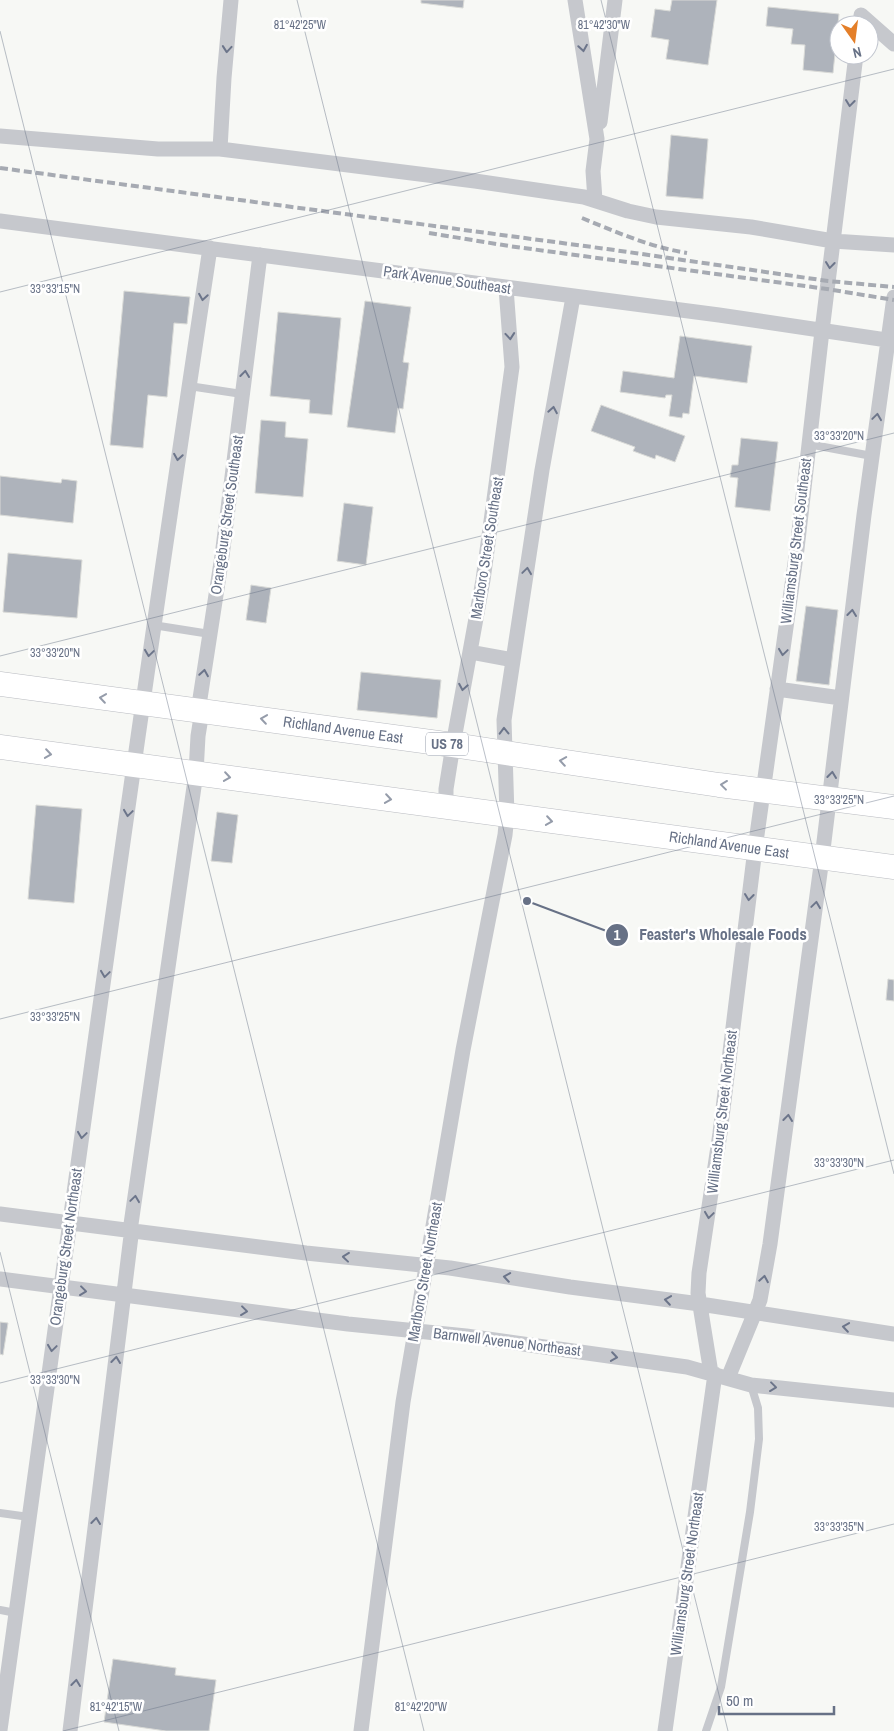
<svg xmlns="http://www.w3.org/2000/svg" width="894" height="1731" viewBox="0 0 894 1731" font-family="'Archivo Narrow',sans-serif">
<style>
.building{fill:#aeb3bb;stroke:#d9dad7}
.lines{fill:none;stroke-linecap:round;stroke-linejoin:round}
.primary-casing{stroke:#b9bbc1;stroke-width:25}
.service{stroke:#c6c8cd;stroke-width:8}
.minor{stroke:#c6c8cd;stroke-width:15}
.primary{stroke:#fff;stroke-width:24}
.rail{stroke:#a6aab2;stroke-width:4;stroke-dasharray:8 4;stroke-linecap:butt}
.oneway{stroke:#6c758a}
.oneway2{stroke:#959caa}
.ticks{fill:none;stroke:#677186;stroke-width:1;stroke-opacity:0.45}
.labels{text-anchor:middle;stroke-width:5;stroke-linejoin:round;paint-order:stroke}
.shield{fill:#fff;stroke:#959caa;stroke-width:1}
.shield-label{font-size:14px;font-weight:bold;fill:#677186}
.street-label{font-size:15px;fill:#677186;stroke:#fff}
.ticks-label{font-size:12px;text-anchor:middle;fill:#677186;stroke:#fff;stroke-width:5;stroke-linejoin:round;paint-order:stroke}
.leader{fill:none;stroke:#677186;stroke-width:2}
.callout-dot{fill:#677186;stroke:#fff;stroke-width:2}
.mark-label{font-size:15px;text-anchor:middle;font-weight:bold;fill:#fff}
.callout-label{font-size:16px;text-anchor:middle;font-weight:bold;fill:#677186;stroke:#fff;stroke-width:5;stroke-linejoin:round;paint-order:stroke}
</style>
<rect width="100%" height="100%" fill="#f7f8f5"/>
<!-- building -->
<path class="building" d="M421 0H464L463 8 421 3Z
M672 0H717L708 65 666 59 669 40 651 37 655 9 670 11Z
M768 7 839 14 833 73 803 70 805 45 791 44 793 29 766 26Z
M671 135 708 139 703 199 666 196Z
M124 291 190 297 187 324 174 323 167 397 148 395 143 448 110 445Z
M365 301 411 307 403 362 409 363 403 409 398 408 395 433 347 427Z
M278 312 341 318 332 415 309 413 310 400 270 396Z
M680 336 752 346 747 383 694 376 689 414 683 413 682 418 669 416 672 395H666L665 398 620 392 623 371 674 378Z
M601 405 685 436 675 462 656 455 655 459 633 451 635 447 591 431Z
M261 420 286 422 285 437 308 439 303 497 255 493Z
M741 438 778 442 770 511 735 507 738 478 730 477 732 465H738Z
M0 476 61 483 62 479 77 481 73 523 0 515Z
M344 503 373 507 366 565 337 561Z
M8 553 82 560 77 618 3 612Z
M251 585 271 588 266 623 246 620Z
M806 606 838 610 829 685 796 681Z
M361 672 441 680 437 718 357 710Z
M36 805 82 809 74 903 28 899Z
M217 812 238 815 232 863 211 861Z
M888 979 894 980V1001L886 1000Z
M0 1322 8 1323 3 1355 0 1354Z
M113 1659 176 1668 175 1675 216 1680 209 1731H166L104 1722Z"/>
<g class="lines">
<defs>
<path id="primary" d="M0 684 453 745 719 785 894 807
M0 747 894 867"/>
</defs>
<!-- primary casing -->
<use href="#primary" class="primary-casing"/>
<!-- service -->
<path class="service" d="M189 386 242 394
M808 444 872 456
M153 625 210 634
M0 1513 29 1517
M0 1610 16 1613
M706 1731 721 1687 750 1512 759 1439 758 1408 751 1385"/>
<!-- minor -->
<path class="minor" d="M575 0 597 139 593 171 595 200
M861 15 894 44
M600 122 615 0
M0 136 158 149H220L475 181 584 197 628 211 656 217 751 227 833 241 894 245
M220 149 224 78 231 0
M0 221 719 315 894 341
M470 652 513 660
M777 689 841 698
M446 807V789L453 745 483 580 512 367 506 288
M0 1214 306 1253 450 1268 570 1287 700 1304 894 1334
M0 1279 348 1324 466 1336 687 1367 751 1385 894 1400
M711 1373 698 1293 699 1273 720 1133 755 849 797 549 822 331 856 55
M728 1378 760 1300 770 1244 822 858 864 515 894 297
M0 1730C68 1236 135 741 210 248
M70 1731 131 1236 130 1231 196 773 198 736 202 711 199 705 222 556 260 255
M361 1731 403 1402 463 1050 505 835 507 815 504 720 542 470 573 297
M665 1731 715 1374"/>
<!-- primary -->
<use href="#primary" class="primary"/>
<!-- rail -->
<path class="rail" d="M0 168 607 249 828 281 894 287
M582 218C616 232 650 247 687 253
M429 233 509 246 827 289 894 300"/>
</g>
<!-- one-way arrows -->
<defs><path id="oneway-chevron" d="M-2-3.5L2.5 0L-2 3.5" fill="none" stroke-width="1.6" stroke-linecap="round" stroke-linejoin="round" transform="scale(1.25)"/></defs>
<g class="oneway">
<use href="#oneway-chevron" transform="translate(583 48) rotate(81)"/>
<use href="#oneway-chevron" transform="translate(227 49) rotate(95)"/>
<use href="#oneway-chevron" transform="translate(850 103) rotate(97)"/>
<use href="#oneway-chevron" transform="translate(830 265) rotate(97)"/>
<use href="#oneway-chevron" transform="translate(203 297) rotate(99)"/>
<use href="#oneway-chevron" transform="translate(510 336) rotate(85)"/>
<use href="#oneway-chevron" transform="translate(245 374) rotate(-83)"/>
<use href="#oneway-chevron" transform="translate(553 410) rotate(-80)"/>
<use href="#oneway-chevron" transform="translate(877 417) rotate(-82)"/>
<use href="#oneway-chevron" transform="translate(178 457) rotate(99)"/>
<use href="#oneway-chevron" transform="translate(527 571) rotate(-82)"/>
<use href="#oneway-chevron" transform="translate(852 613) rotate(-83)"/>
<use href="#oneway-chevron" transform="translate(783 652) rotate(98)"/>
<use href="#oneway-chevron" transform="translate(149 653) rotate(98)"/>
<use href="#oneway-chevron" transform="translate(204 673) rotate(-81)"/>
<use href="#oneway-chevron" transform="translate(463 687) rotate(100)"/>
<use href="#oneway-chevron" transform="translate(504 731) rotate(-91)"/>
<use href="#oneway-chevron" transform="translate(832 775) rotate(-83)"/>
<use href="#oneway-chevron" transform="translate(128 813) rotate(98)"/>
<use href="#oneway-chevron" transform="translate(749 897) rotate(97)"/>
<use href="#oneway-chevron" transform="translate(816 905) rotate(-82)"/>
<use href="#oneway-chevron" transform="translate(105 974) rotate(98)"/>
<use href="#oneway-chevron" transform="translate(788 1118) rotate(-83)"/>
<use href="#oneway-chevron" transform="translate(82 1135) rotate(98)"/>
<use href="#oneway-chevron" transform="translate(135 1199) rotate(-82)"/>
<use href="#oneway-chevron" transform="translate(709 1215) rotate(98)"/>
<use href="#oneway-chevron" transform="translate(346 1257) rotate(-174)"/>
<use href="#oneway-chevron" transform="translate(507 1277) rotate(-171)"/>
<use href="#oneway-chevron" transform="translate(764 1279) rotate(-80)"/>
<use href="#oneway-chevron" transform="translate(83 1291) rotate(7)"/>
<use href="#oneway-chevron" transform="translate(668 1300) rotate(-172)"/>
<use href="#oneway-chevron" transform="translate(244 1311) rotate(7)"/>
<use href="#oneway-chevron" transform="translate(846 1327) rotate(-172)"/>
<use href="#oneway-chevron" transform="translate(52 1348) rotate(98)"/>
<use href="#oneway-chevron" transform="translate(614 1357) rotate(8)"/>
<use href="#oneway-chevron" transform="translate(116 1360) rotate(-83)"/>
<use href="#oneway-chevron" transform="translate(773 1387) rotate(7)"/>
<use href="#oneway-chevron" transform="translate(96 1521) rotate(-83)"/>
<use href="#oneway-chevron" transform="translate(76 1683) rotate(-83)"/>
</g>
<g class="oneway2">
<use href="#oneway-chevron" transform="translate(103 698) rotate(-172)"/>
<use href="#oneway-chevron" transform="translate(264 719) rotate(-172)"/>
<use href="#oneway-chevron" transform="translate(48 754) rotate(8)"/>
<use href="#oneway-chevron" transform="translate(563 761) rotate(-171)"/>
<use href="#oneway-chevron" transform="translate(227 777) rotate(8)"/>
<use href="#oneway-chevron" transform="translate(724 785) rotate(-173)"/>
<use href="#oneway-chevron" transform="translate(388 799) rotate(8)"/>
<use href="#oneway-chevron" transform="translate(549 821) rotate(8)"/>
</g>
<!-- ticks -->
<path class="ticks" d="M297 0 728 1731M601 0 894 1174M0 31 424 1731M0 292 894 69M0 656 894 433M0 1019 894 796M0 1252 119 1731M0 1383 894 1160M63 1731 894 1524"/>
<g class="labels">
<!-- shield labels -->
<rect class="shield" x="426" y="732.5" width="42" height="23" rx="4"/>
<g class="shield-label">
<text x="447" y="749">US 78</text>
</g>
<!-- street labels -->
<g class="street-label">
<text transform="translate(447 280) rotate(8)" y="5">Park Avenue Southeast</text>
<text transform="translate(227 515) rotate(-82)" y="5">Orangeburg Street Southeast</text>
<text transform="translate(796 541) rotate(-83)" y="5">Williamsburg Street Southeast</text>
<text transform="translate(487 548) rotate(-81)" y="5">Marlboro Street Southeast</text>
<text transform="translate(343 730) rotate(8)" y="5">Richland Avenue East</text>
<text transform="translate(729 845) rotate(8)" y="5">Richland Avenue East</text>
<text transform="translate(722 1112) rotate(-83)" y="5">Williamsburg Street Northeast</text>
<text transform="translate(66 1247) rotate(-82)" y="5">Orangeburg Street Northeast</text>
<text transform="translate(425 1272) rotate(-80)" y="5">Marlboro Street Northeast</text>
<text transform="translate(507 1342) rotate(7)" y="5">Barnwell Avenue Northeast</text>
<text transform="translate(687 1574) rotate(-82)" y="5">Williamsburg Street Northeast</text>
</g>
</g>
<g class="ticks-label">
<text x="604" y="29">81°42'30"W</text>
<text x="300" y="29">81°42'25"W</text>
<text x="55" y="293">33°33'15"N</text>
<text x="839" y="440">33°33'20"N</text>
<text x="55" y="657">33°33'20"N</text>
<text x="839" y="804">33°33'25"N</text>
<text x="55" y="1021">33°33'25"N</text>
<text x="839" y="1167">33°33'30"N</text>
<text x="55" y="1384">33°33'30"N</text>
<text x="839" y="1531">33°33'35"N</text>
<text x="116" y="1711">81°42'15"W</text>
<text x="421" y="1711">81°42'20"W</text>
</g>
<!-- callouts -->
<path class="leader" d="M527 901L617 935"/>
<g class="callout-dot">
<circle cx="527" cy="901" r="5"/>
<circle cx="617" cy="935" r="12"/>
</g>
<g class="mark-label">
<text x="617" y="940">1</text>
</g>
<g class="callout-label">
<text x="723" y="940">Feaster's Wholesale Foods</text>
</g>
<!-- north arrow -->
<g transform="translate(854 40) rotate(166)"><circle r="24" fill="#ffffff" stroke="#c2c6cf"/>
<path d="M0-4L9 19L0 12L-9 19Z" fill="#e47f29"/>
<text y="-8" font-size="14" font-weight="bold" text-anchor="middle" fill="#677186">N</text>
</g>
<!-- scale -->
<path d="M719 1706v8h115v-8" fill="none" stroke="#677186" stroke-width="2.5"/>
<text x="726" y="1706" font-size="15" fill="#677186" stroke="#ffffff" stroke-width="4" paint-order="stroke">50 m</text>
</svg>
